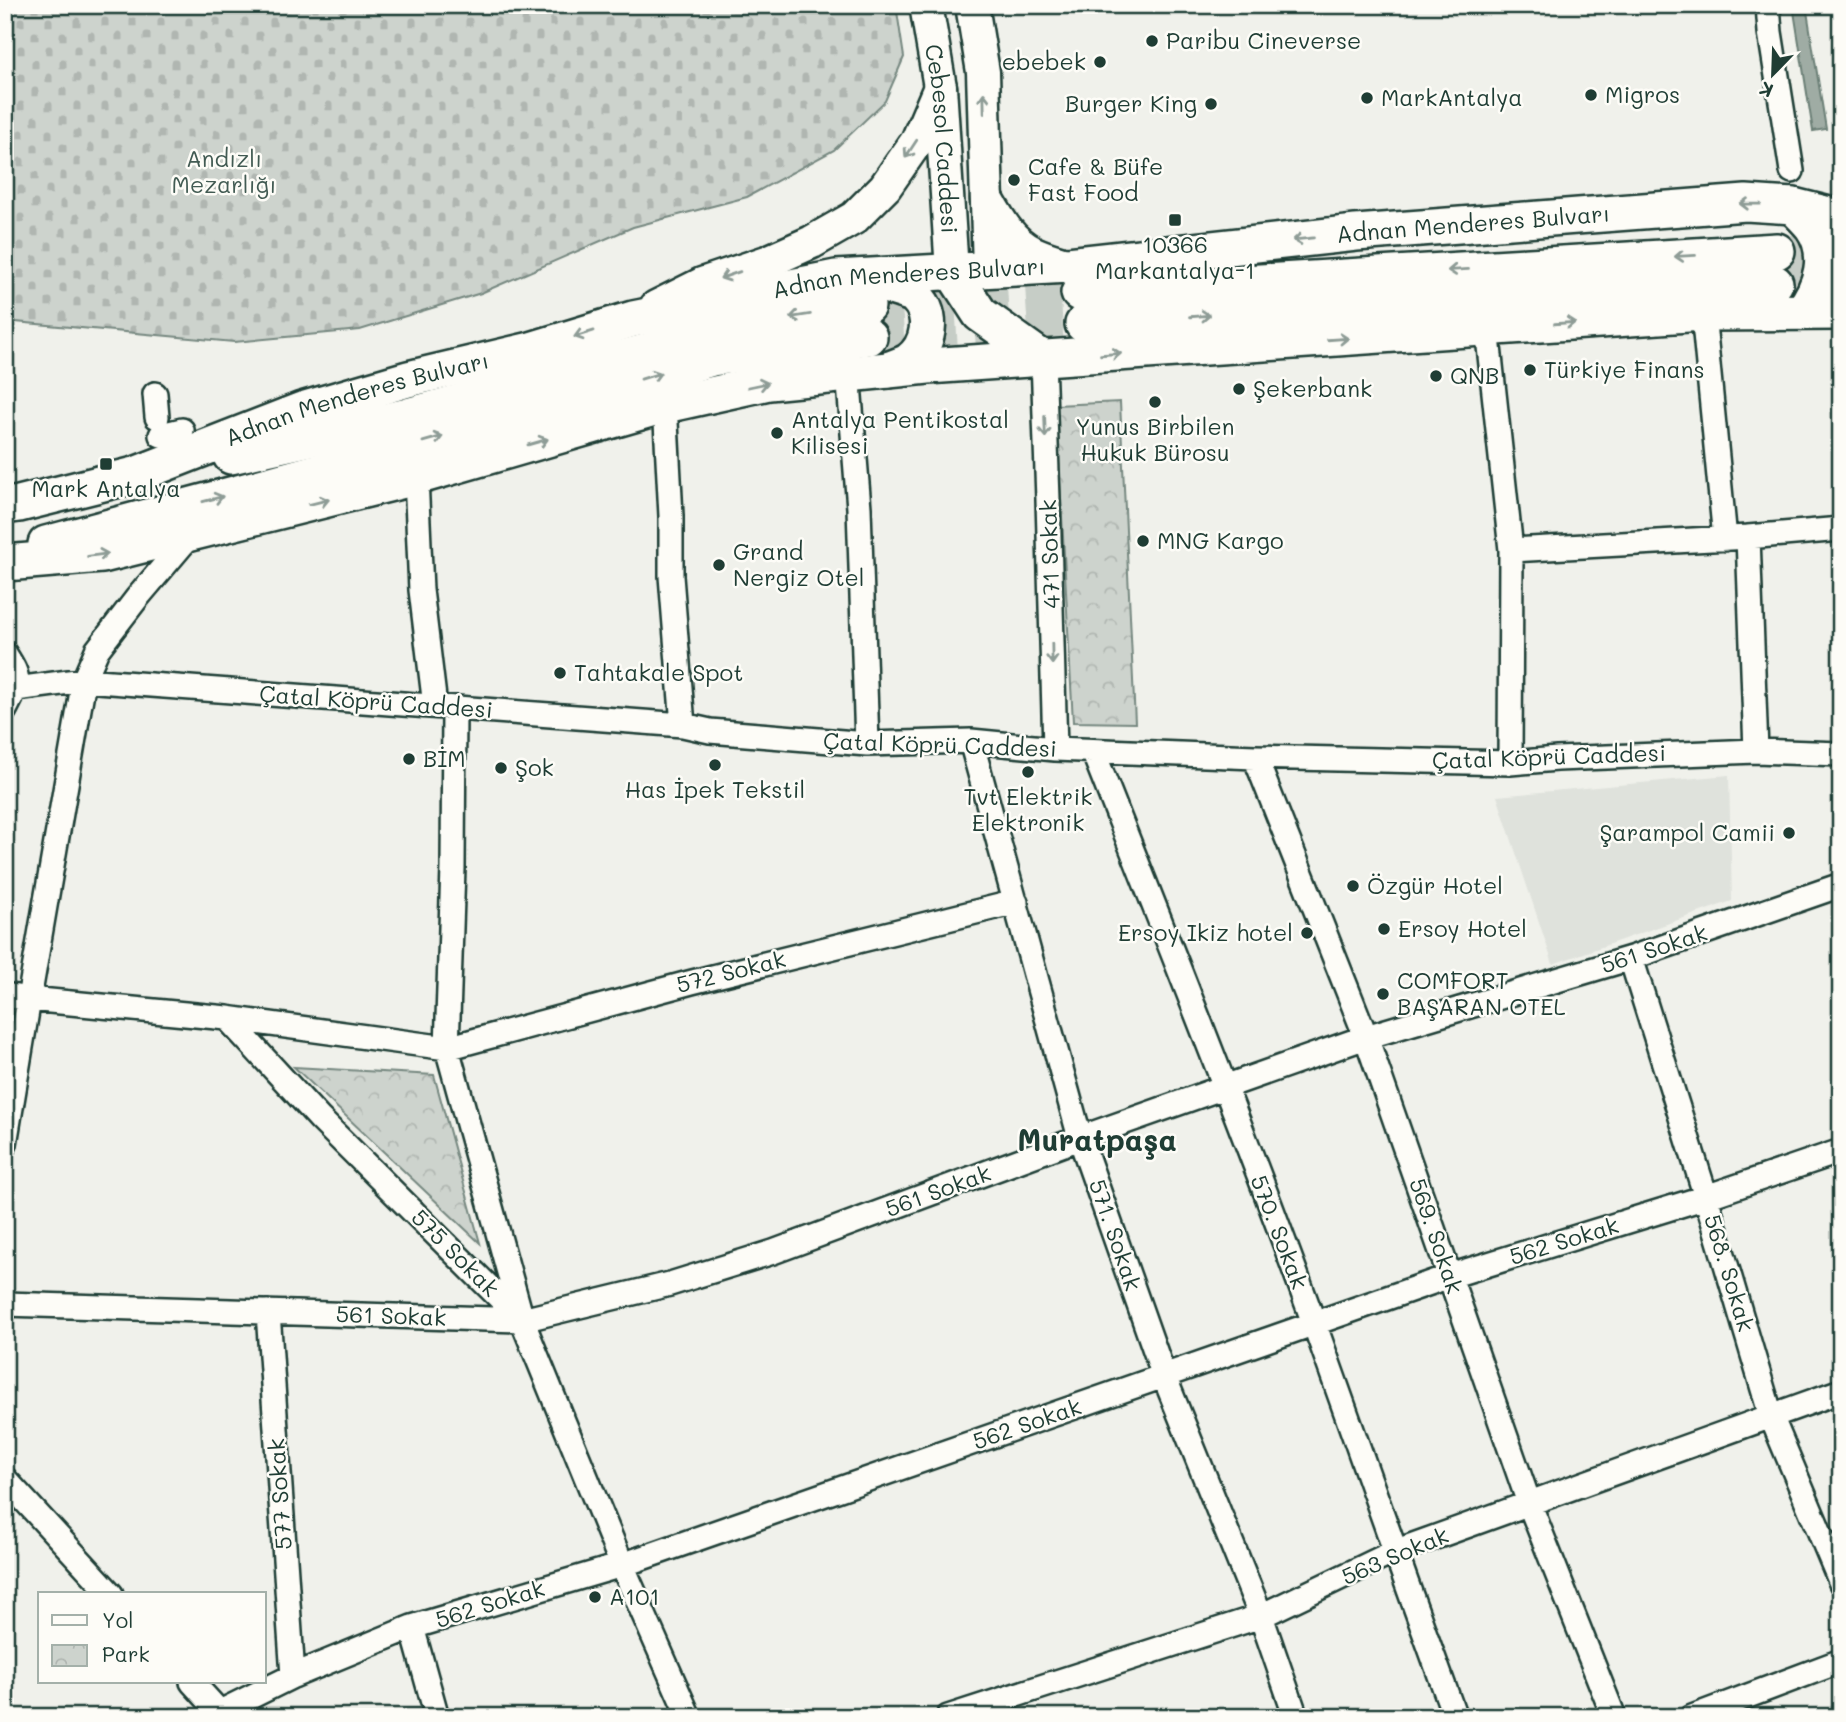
<svg xmlns="http://www.w3.org/2000/svg" width="1846" height="1722" viewBox="0 0 1846 1722" font-family="Mali,sans-serif">
<style>
.built{fill:#dfe2dc}
.cemetery{fill:url(#cemetery-stones);stroke:#768880;stroke-width:2}
.park{fill:url(#park-crowns);stroke:#768880;stroke-width:2}
.water{fill:#9faca4;stroke:#6c8077;stroke-width:2}
.lines{fill:none;stroke-linecap:round;stroke-linejoin:round}
.primary-tunnel{stroke:#c6cdc6;stroke-width:35;stroke-dasharray:35 18;stroke-linecap:butt}
.street-casing{stroke:#1f3d34;stroke-width:28}
.secondary-casing{stroke:#1f3d34;stroke-width:37}
.primary-casing{stroke:#1f3d34;stroke-width:40}
.street{stroke:#fdfcf7;stroke-width:23}
.secondary{stroke:#fdfcf7;stroke-width:32}
.primary{stroke:#fdfcf7;stroke-width:35}
.tram{stroke:#1f3d34;stroke-width:2}
.oneway{stroke:#8e9c96}
.poi-dot{fill:#1f3d34;stroke:#fdfcf7;stroke-width:2.5}
.labels{text-anchor:middle;stroke-width:5;stroke-linejoin:round;paint-order:stroke}
.poi-label{font-size:23px;fill:#1f3d34;stroke:#fdfcf7;text-anchor:start}
.street-label{font-size:23px;fill:#1f3d34;stroke:#fdfcf7}
.park-label{font-size:23px;fill:#425b53;stroke:#fdfcf7}
.district-label{font-size:30px;font-weight:bold;fill:#1f3d34;stroke:#fdfcf7}
</style>
<defs>
<pattern id="cemetery-stones" width="16" height="16" patternUnits="userSpaceOnUse" patternTransform="scale(1.75)"><rect width="16" height="16" fill="#cdd3cd"/><path d="M2 7V4a2 2 0 0 1 4 0v3zM10 15v-3a2 2 0 0 1 4 0v3z" fill="#b0b6b1"/></pattern>
<pattern id="park-crowns" width="20" height="18" patternUnits="userSpaceOnUse" patternTransform="scale(1.75)"><rect width="20" height="18" fill="#cdd3cd"/><path d="M2 6a3 3 0 1 1 6 0M12 15a3 3 0 1 1 6 0" fill="none" stroke="#b0b6b1"/></pattern>
</defs>
<rect width="100%" height="100%" fill="#f0f1eb"/>
<filter id="ink" filterUnits="userSpaceOnUse"><feTurbulence type="fractalNoise" baseFrequency=".0143" numOctaves="2"/><feDisplacementMap in="SourceGraphic" scale="14" xChannelSelector="R" yChannelSelector="G"/><feConvolveMatrix kernelMatrix="1 2 1 2 8 2 1 2 1" color-interpolation-filters="sRGB"/></filter>
<g filter="url(#ink)">
<!-- built -->
<path class="built" d="M1729 775 1732 901 1553 964 1497 796Z"/>
<!-- cemetery -->
<path class="cemetery" d="M5 5H896L904 57 885 101 834 150 747 197 633 227 481 293 360 330 234 342 5 321Z"/>
<!-- park -->
<path class="park" d="M1120 402 1135 723 1073 722 1056 405Z
M294 1067 434 1075 480 1243Z"/>
<!-- water -->
<path class="water" d="M1793 5H1806L1826 129 1813 131Z"/>
<g class="lines">
<!-- primary-tunnel -->
<path class="primary-tunnel" d="M1777 251 1841 258
M1775 283 1841 291
M867 306 1079 293
M869 337 1083 324"/>
<defs>
<path id="street" d="M1768 5 1770 32 1792 171
M1703 313 1725 539
M1487 328 1511 550 1510 763
M1043 359 1048 500 1055 749
M849 384 859 508 867 744
M155 394 157 417
M661 406 666 422 671 516V576L683 725
M161 435 182 430
M416 477 421 590 435 706
M1748 537 1841 529
M1511 550 1748 537 1756 751
M5 654C22 680 19 683 5 710
M16 689 84 680 683 725 710 731 867 744 971 741 1055 749 1255 757 1510 763 1557 759 1756 751 1841 754
M971 741 1080 1138 1164 1376 1261 1616 1296 1717
M1093 751C1168 941 1244 1131 1314 1323 1361 1454 1407 1586 1455 1717
M1255 757 1366 1037 1529 1503 1614 1717
M1631 958 1706 1197 1771 1416 1841 1583
M5 995 29 999 227 1018 320 1119 522 1320 622 1565 689 1717
M227 1018 447 1048 453 868 454 708
M5 1144 29 999 84 680 97 650 137 598 192 533
M5 1304 522 1320 670 1284 773 1252 1080 1138 1366 1037 1631 958 1841 885
M268 1312 293 1676
M521 1316 447 1048 692 982 1016 902
M5 1479 111 1594
M412 1627 437 1717
M192 1682 224 1717
M215 1717 220 1712 293 1676 412 1627 622 1565 1450 1276 1706 1197 1841 1151
M948 1717 1261 1616 1394 1552 1841 1391
M1692 1717 1841 1661"/>
<g id="secondary">
<path id="s1" d="M926 5 940 87 952 271"/>
<path d="M972 5 983 72 989 269"/>
<path d="M987 199C999 220 1011 242 1034 253 1044 258 1056 261 1066 264"/>
<path d="M656 307 702 284 767 262 812 242 854 218 885 187 917 141 940 87"/>
</g>
<g id="primary">
<path d="M1793 206C1799 212 1806 219 1812 226 1832 254 1821 288 1802 312"/>
<path d="M952 271 980 314 1043 359"/>
<path d="M874 281C883 285 911 292 916 297 935 315 929 346 909 361 903 365 894 367 888 370"/>
<path d="M1079 293 1777 251"/>
<path d="M1083 324 1412 303 1775 283"/>
<path d="M231 456 408 416 730 329 796 316 867 306"/>
<path id="s2" d="M5 506 19 504 135 475 302 410 408 379 531 350 633 319 836 278 1068 265 1356 233 1746 203 1793 206 1841 218"/>
<path d="M46 544 313 473 594 394 712 358 869 337"/>
<path d="M5 563 102 555 416 477 661 406 769 382 928 366 1703 313 1841 312"/>
</g>
</defs>
<!-- street casing -->
<use href="#street" class="street-casing"/>
<!-- secondary casing -->
<use href="#secondary" class="secondary-casing"/>
<!-- primary casing -->
<use href="#primary" class="primary-casing"/>
<!-- street -->
<use href="#street" class="street"/>
<!-- secondary -->
<use href="#secondary" class="secondary"/>
<!-- primary -->
<use href="#primary" class="primary"/>
<!-- tram -->
<path class="tram" d="M1839 5 1841 14"/>
</g>
<!-- one-way arrows -->
<defs><path id="oneway-shaft" d="M-6 0H5M1.5-3L5.5 0L1.5 3" fill="none" stroke-width="1.6" stroke-linecap="round" stroke-linejoin="round" transform="scale(1.75)"/></defs>
<g class="oneway">
<use href="#oneway-shaft" transform="translate(984 103) rotate(-91)"/>
<use href="#oneway-shaft" transform="translate(911 149) rotate(123)"/>
<use href="#oneway-shaft" transform="translate(1750 204) rotate(-179)"/>
<use href="#oneway-shaft" transform="translate(1303 239) rotate(174)"/>
<use href="#oneway-shaft" transform="translate(1685 256) rotate(177)"/>
<use href="#oneway-shaft" transform="translate(1458 270) rotate(177)"/>
<use href="#oneway-shaft" transform="translate(730 275) rotate(161)"/>
<use href="#oneway-shaft" transform="translate(800 316) rotate(171)"/>
<use href="#oneway-shaft" transform="translate(1200 316) rotate(-4)"/>
<use href="#oneway-shaft" transform="translate(1565 323) rotate(-4)"/>
<use href="#oneway-shaft" transform="translate(584 334) rotate(163)"/>
<use href="#oneway-shaft" transform="translate(1338 339) rotate(-4)"/>
<use href="#oneway-shaft" transform="translate(1111 354) rotate(-4)"/>
<use href="#oneway-shaft" transform="translate(651 376) rotate(-17)"/>
<use href="#oneway-shaft" transform="translate(758 385) rotate(-12)"/>
<use href="#oneway-shaft" transform="translate(1045 427) rotate(88)"/>
<use href="#oneway-shaft" transform="translate(433 439) rotate(-16)"/>
<use href="#oneway-shaft" transform="translate(538 442) rotate(-16)"/>
<use href="#oneway-shaft" transform="translate(213 499) rotate(-15)"/>
<use href="#oneway-shaft" transform="translate(319 502) rotate(-14)"/>
<use href="#oneway-shaft" transform="translate(98 555) rotate(-8)"/>
<use href="#oneway-shaft" transform="translate(1052 654) rotate(89)"/>
</g>
</g>
<!-- markers -->
<g class="poi-dot">
<circle cx="1152" cy="41" r="7"/>
<circle cx="1100" cy="62" r="7"/>
<circle cx="1591" cy="95" r="7"/>
<circle cx="1367" cy="98" r="7"/>
<circle cx="1211" cy="104" r="7"/>
<circle cx="1014" cy="180" r="7"/>
<rect x="1168" y="213" width="14" height="14" rx="3.5"/>
<circle cx="1530" cy="370" r="7"/>
<circle cx="1436" cy="376" r="7"/>
<circle cx="1239" cy="389" r="7"/>
<circle cx="1155" cy="402" r="7"/>
<circle cx="777" cy="433" r="7"/>
<rect x="99" y="457" width="14" height="14" rx="3.5"/>
<circle cx="1143" cy="541" r="7"/>
<circle cx="719" cy="565" r="7"/>
<circle cx="560" cy="673" r="7"/>
<circle cx="409" cy="759" r="7"/>
<circle cx="715" cy="765" r="7"/>
<circle cx="501" cy="768" r="7"/>
<circle cx="1028" cy="772" r="7"/>
<circle cx="1789" cy="833" r="7"/>
<circle cx="1353" cy="886" r="7"/>
<circle cx="1384" cy="929" r="7"/>
<circle cx="1307" cy="933" r="7"/>
<circle cx="1383" cy="994" r="7"/>
<circle cx="595" cy="1597" r="7"/>
</g>
<g class="labels">
<!-- poi labels -->
<g class="poi-label">
<text x="1166" y="49">Paribu Cineverse</text>
<text x="1086" y="70" text-anchor="end">ebebek</text>
<text x="1605" y="103">Migros</text>
<text x="1381" y="106">MarkAntalya</text>
<text x="1197" y="112" text-anchor="end">Burger King</text>
<text x="1028" y="175">Cafe &amp; Büfe<tspan x="1028" dy="26">Fast Food</tspan></text>
<text x="1175" y="253" text-anchor="middle">10366<tspan x="1175" dy="26">Markantalya-1</tspan></text>
<text x="1544" y="378">Türkiye Finans</text>
<text x="1450" y="384">QNB</text>
<text x="1253" y="397">Şekerbank</text>
<text x="791" y="428">Antalya Pentikostal<tspan x="791" dy="26">Kilisesi</tspan></text>
<text x="1155" y="435" text-anchor="middle">Yunus Birbilen<tspan x="1155" dy="26">Hukuk Bürosu</tspan></text>
<text x="106" y="497" text-anchor="middle">Mark Antalya</text>
<text x="1157" y="549">MNG Kargo</text>
<text x="733" y="560">Grand<tspan x="733" dy="26">Nergiz Otel</tspan></text>
<text x="574" y="681">Tahtakale Spot</text>
<text x="423" y="767">BİM</text>
<text x="515" y="776">Şok</text>
<text x="715" y="798" text-anchor="middle">Has İpek Tekstil</text>
<text x="1028" y="805" text-anchor="middle">Tvt Elektrik<tspan x="1028" dy="26">Elektronik</tspan></text>
<text x="1775" y="841" text-anchor="end">Şarampol Camii</text>
<text x="1367" y="894">Özgür Hotel</text>
<text x="1398" y="937">Ersoy Hotel</text>
<text x="1293" y="941" text-anchor="end">Ersoy Ikiz hotel</text>
<text x="1397" y="989">COMFORT<tspan x="1397" dy="26">BAŞARAN OTEL</tspan></text>
<text x="609" y="1605">A101</text>
</g>
<!-- street labels -->
<g class="street-label">
<text dy="8" stroke="none"><textPath href="#s1" startOffset="135">Cebesol Caddesi</textPath></text>
<text dy="8" stroke="none"><textPath href="#s2" startOffset="1503">Adnan Menderes Bulvarı</textPath></text>
<text dy="8" stroke="none"><textPath href="#s2" startOffset="936">Adnan Menderes Bulvarı</textPath></text>
<text dy="8" stroke="none"><textPath href="#s2" startOffset="369">Adnan Menderes Bulvarı</textPath></text>
<text transform="translate(1050 554) rotate(-92)" y="8">471 Sokak</text>
<text transform="translate(376 702) rotate(4)" y="8">Çatal Köprü Caddesi</text>
<text transform="translate(940 745) rotate(2)" y="8">Çatal Köprü Caddesi</text>
<text transform="translate(1549 757) rotate(-2)" y="8">Çatal Köprü Caddesi</text>
<text transform="translate(1654 949) rotate(-18)" y="8">561 Sokak</text>
<text transform="translate(731 972) rotate(-14)" y="8">572 Sokak</text>
<text transform="translate(938 1191) rotate(-20)" y="8">561 Sokak</text>
<text transform="translate(1279 1232) rotate(69)" y="8">570. Sokak</text>
<text transform="translate(1115 1235) rotate(71)" y="8">571. Sokak</text>
<text transform="translate(1436 1236) rotate(71)" y="8">569. Sokak</text>
<text transform="translate(1564 1241) rotate(-17)" y="8">562 Sokak</text>
<text transform="translate(455 1253) rotate(45)" y="8">575 Sokak</text>
<text transform="translate(1729 1273) rotate(73)" y="8">568. Sokak</text>
<text transform="translate(391 1316) rotate(2)" y="8">561 Sokak</text>
<text transform="translate(1027 1424) rotate(-19)" y="8">562 Sokak</text>
<text transform="translate(280 1494) rotate(-94)" y="8">577 Sokak</text>
<text transform="translate(1395 1556) rotate(-23)" y="8">563 Sokak</text>
<text transform="translate(490 1604) rotate(-17)" y="8">562 Sokak</text>
</g>
<!-- park labels -->
<g class="park-label">
<text x="224" y="167">Andızlı<tspan x="224" dy="26">Mezarlığı</tspan></text>
</g>
<!-- district labels -->
<g class="district-label">
<text x="1097" y="1151">Muratpaşa</text>
</g>
</g>
<!-- margin -->
<rect width="1846" height="1722" fill="none" stroke="#fdfcf7" stroke-width="28"/>
<rect x="14" y="14" width="1818" height="1694" fill="none" stroke="#1f3d34" stroke-width="2.5" filter="url(#ink)"/>
<!-- legend -->
<rect x="38" y="1592" width="228" height="91" fill="#fdfcf7" stroke="#a4b0a9" stroke-width="2"/>
<rect x="52" y="1615" width="35" height="10" fill="#fdfcf7" stroke="#a4b0a9" stroke-width="2"/>
<text x="102" y="1628" font-size="21" fill="#1f3d34">Yol</text>
<rect x="52" y="1645" width="35" height="21" fill="url(#park-crowns)" stroke="#a4b0a9" stroke-width="2"/>
<text x="102" y="1662" font-size="21" fill="#1f3d34">Park</text>
<!-- north arrow -->
<g transform="translate(1773 74) rotate(203)" stroke="#fdfcf7" stroke-width="5" paint-order="stroke">
<path d="M0-5L12 26L0 18L-12 26Z" fill="#1f3d34"/>
<text y="-10" font-size="19" font-weight="bold" text-anchor="middle" fill="#1f3d34">K</text>
</g>
</svg>
